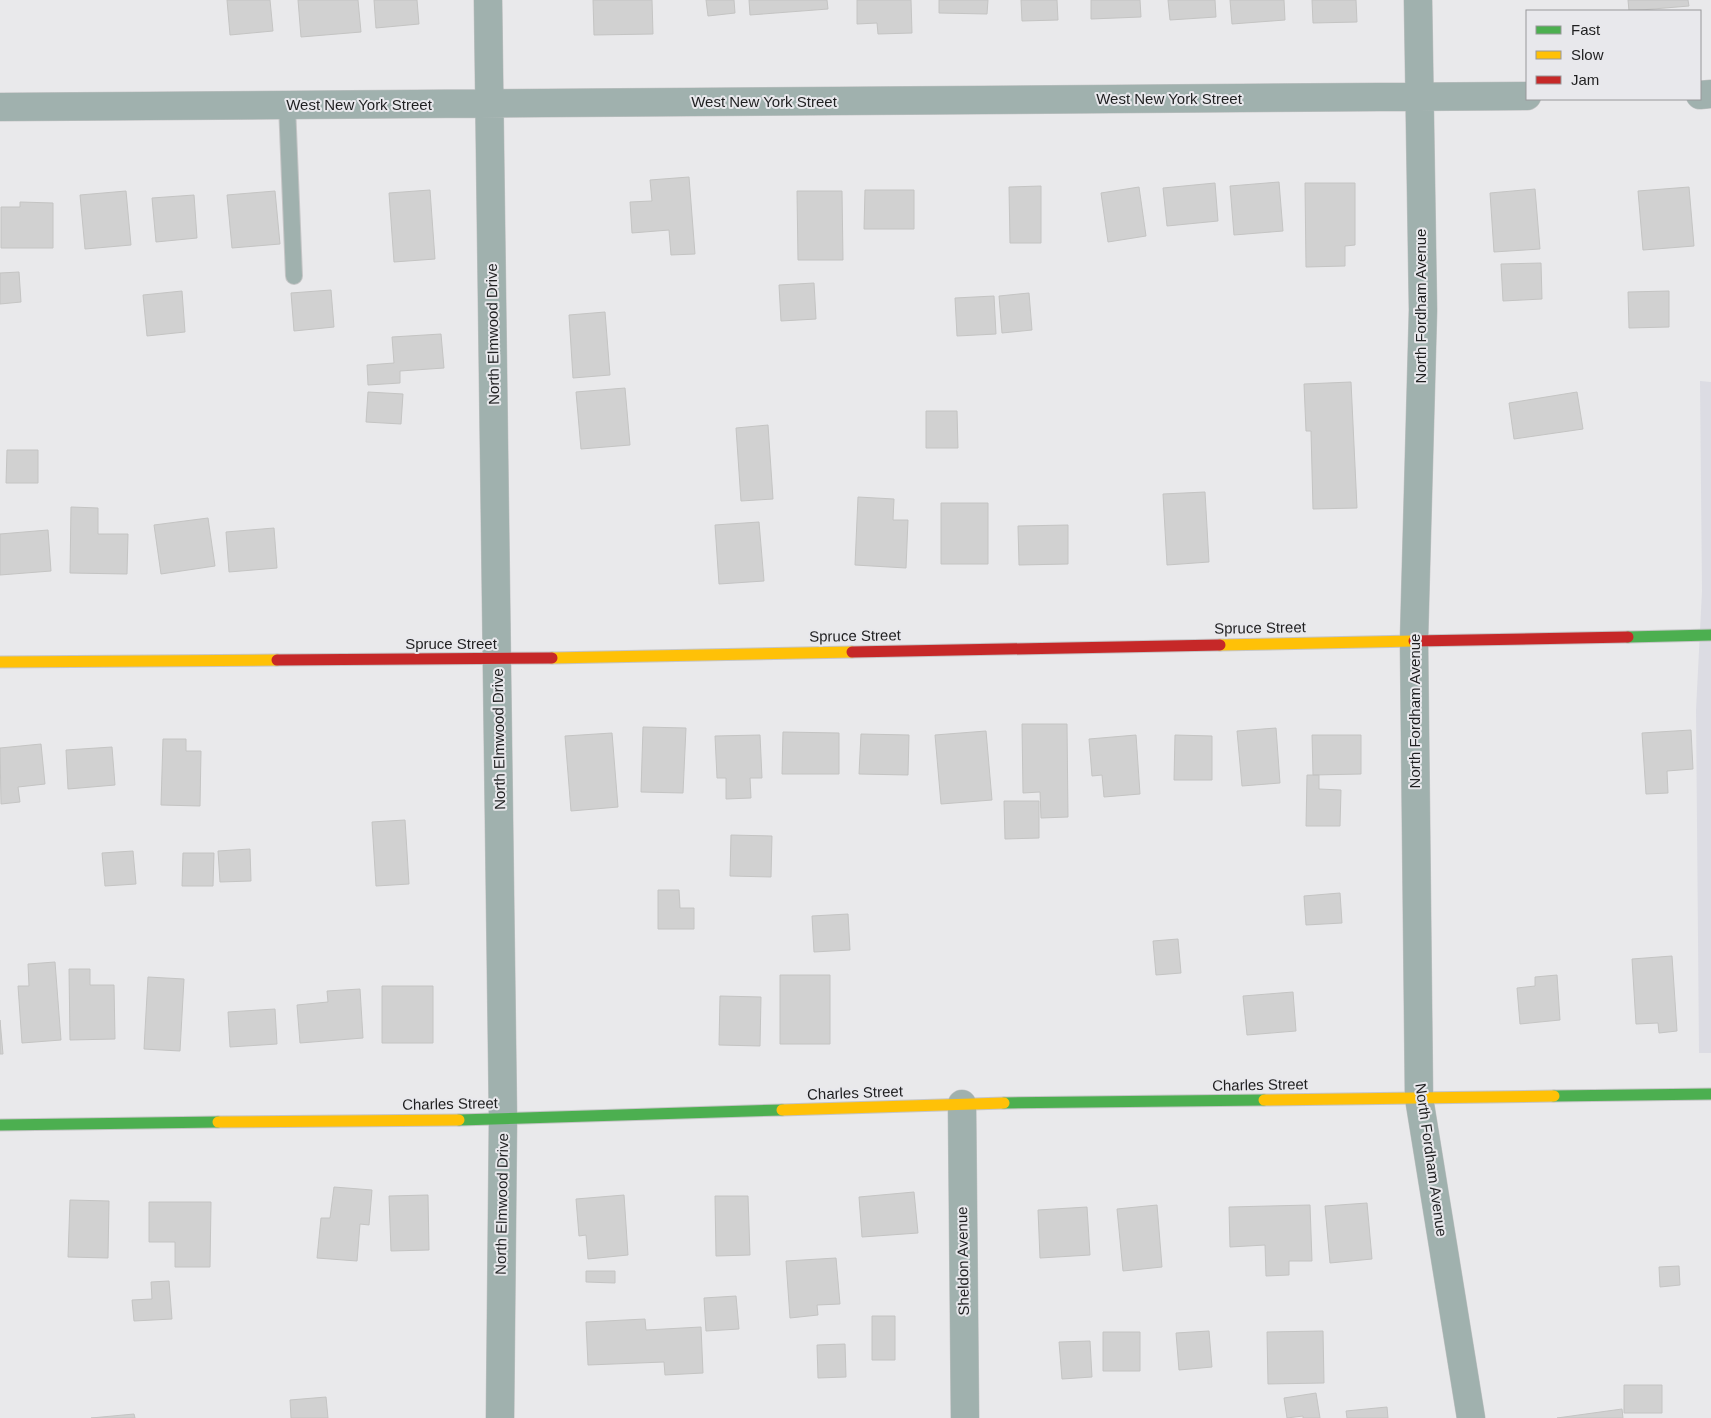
<svg xmlns="http://www.w3.org/2000/svg" width="1711" height="1418" viewBox="0 0 1711 1418" font-family="Arial,sans-serif">
<style>
.built{fill:#dcdce3}
.building{fill:#d1d1d1;stroke:#c4c4c3}
.lines{fill:none;stroke-linecap:round;stroke-linejoin:round}
.lane-casing{stroke:#c5c5c6;stroke-width:18}
.street-casing{stroke:#c5c5c6;stroke-width:29}
.fast-casing{stroke:#c5c5c6;stroke-width:13}
.slow-casing{stroke:#c5c5c6;stroke-width:13}
.jam-casing{stroke:#c5c5c6;stroke-width:13}
.lane{stroke:#a0b1ae;stroke-width:16}
.street{stroke:#a0b1ae;stroke-width:28}
.fast{stroke:#4caf50;stroke-width:11}
.slow{stroke:#ffc107;stroke-width:11}
.jam{stroke:#c62828;stroke-width:11}
.labels{text-anchor:middle;stroke-width:4;stroke-linejoin:round;paint-order:stroke}
.street-label{font-size:15px;fill:#1f1f20;stroke:#e8e8ec}
</style>
<rect width="100%" height="100%" fill="#e9e9eb"/>
<!-- built -->
<path class="built" d="M1700 381 1711 382V1053H1699L1696 710 1702 591Z"/>
<!-- building -->
<path class="building" d="M227 0H270L273 31 230 35Z
M298 0H358L361 32 301 37Z
M374 0H417L419 24 376 28Z
M593 0H652L653 34 594 35Z
M706 0H734L735 13 708 16Z
M749 0H827L828 9 750 15Z
M857 0H911L912 33 878 34 877 23 857 24Z
M939 0H988L987 14 939 13Z
M1021 0H1057L1058 20 1022 21Z
M1091 0H1140L1141 17 1091 19Z
M1168 0H1215L1216 17 1170 20Z
M1230 0H1284L1285 20 1232 24Z
M1312 0H1356L1357 22 1313 23Z
M1628 0H1688L1689 6 1629 11Z
M689 177 695 254 671 255 669 230 632 233 630 202 652 201 650 180Z
M1279 182 1283 231 1234 235 1230 186Z
M1215 183 1218 221 1167 226 1163 188Z
M1305 183H1355V245L1345 246V266L1306 267Z
M1041 186V243H1010L1009 187Z
M1139 187 1146 236 1108 242 1101 193Z
M1689 187 1694 246 1643 250 1638 191Z
M1535 189 1540 249 1494 252 1490 193Z
M430 190 435 259 394 262 389 193Z
M865 190H914V229H864Z
M126 191 131 245 85 249 80 195Z
M275 191 280 244 232 248 227 195Z
M797 191H842L843 260H798Z
M194 195 197 238 156 242 152 198Z
M20 202 53 203V248H1V207H20Z
M1541 263 1542 299 1503 301 1501 264Z
M19 272 21 302 0 304V273Z
M814 283 816 319 781 321 779 285Z
M331 290 334 327 294 331 291 293Z
M182 291 185 332 147 336 143 295Z
M1669 291V327L1629 328 1628 292Z
M1029 293 1032 330 1002 333 999 296Z
M994 296 996 334 957 336 955 298Z
M605 312 610 375 573 378 569 315Z
M441 334 444 368 400 371V383L368 385 367 365 394 363 392 337Z
M1351 382 1357 508 1313 509 1311 431H1306L1304 384Z
M625 388 630 445 581 449 576 392Z
M368 392 403 394 401 424 366 422Z
M1577 392 1583 429 1514 439 1509 403Z
M926 411H957L958 448H926Z
M768 425 773 499 741 501 736 428Z
M7 450H38V483H6Z
M1205 492 1209 562 1167 565 1163 494Z
M858 497 894 499 893 520H908L906 568 855 565Z
M941 503H988V564H941Z
M71 507 98 508V534H128L127 574 70 573Z
M208 518 215 566 161 574 154 525Z
M759 522 764 581 719 584 715 525Z
M1068 525V564L1019 565 1018 526Z
M274 528 277 568 229 572 226 532Z
M48 530 51 571 0 575V534Z
M1022 724H1067L1068 817 1041 818 1040 792 1023 793Z
M643 727 686 728 683 793 641 792Z
M1276 728 1280 783 1242 786 1237 731Z
M1691 730 1693 769 1667 771 1668 793 1646 794 1642 733Z
M986 731 992 800 941 804 935 735Z
M783 732 839 733V774H782Z
M612 733 618 807 571 811 565 736Z
M861 734 909 735 908 775 859 774Z
M760 735 762 778H750L751 798 726 799V778H717L715 736Z
M1136 735 1140 794 1104 797 1102 775 1092 776 1089 739Z
M1175 735 1212 736V780H1174Z
M1312 735H1361V774L1313 775Z
M163 739H186V751H201L200 806 161 805Z
M41 744 45 784 18 787 20 802 1 804 0 748Z
M112 747 115 785 68 789 66 750Z
M1307 775H1319V789L1341 790 1340 826H1306Z
M1004 801H1039V838L1005 839Z
M405 820 409 884 376 886 372 822Z
M731 835 772 836 771 877 730 876Z
M250 849 251 881 220 882 218 851Z
M133 851 136 884 105 886 102 853Z
M183 853H214L213 886H182Z
M658 890H679L680 908H694V929H658Z
M1340 893 1342 923 1306 925 1304 896Z
M848 914 850 950 814 952 812 916Z
M1178 939 1181 973 1156 975 1153 941Z
M1672 956 1677 1031 1659 1033 1658 1023 1636 1024 1632 959Z
M55 962 61 1040 22 1043 18 986H29L28 964Z
M69 969H90V985H114L115 1039 70 1040Z
M780 975H830V1044H780Z
M1557 975 1560 1020 1520 1024 1517 988 1535 986V977Z
M148 977 184 979 180 1051 144 1049Z
M382 986H433V1043H382Z
M360 989 363 1038 300 1043 297 1005 328 1002 327 991Z
M1293 992 1296 1031 1247 1035 1243 996Z
M720 996 761 997 760 1046 719 1045Z
M275 1009 277 1044 230 1047 228 1012Z
M0 1020 3 1054H0Z
M334 1187 372 1190 369 1225 360 1224 357 1261 317 1258 321 1218H330Z
M914 1192 918 1233 862 1237 859 1197Z
M428 1195 429 1250 391 1251 389 1196Z
M624 1195 628 1255 588 1259 586 1235 579 1236 576 1199Z
M715 1196H748L750 1255 716 1256Z
M70 1200 109 1201 108 1258 68 1257Z
M149 1202H211L210 1267H175V1242H149Z
M1367 1203 1372 1259 1330 1263 1325 1206Z
M1157 1205 1162 1267 1123 1271 1117 1209Z
M1310 1205 1312 1261H1289V1275L1266 1276 1265 1245 1230 1247 1229 1207Z
M1087 1207 1090 1255 1040 1258 1038 1210Z
M836 1258 840 1304 817 1305 818 1315 790 1318 786 1261Z
M1679 1266 1680 1285 1660 1287 1659 1267Z
M586 1271H615V1283L586 1282Z
M169 1281 172 1319 134 1321 132 1300 152 1299 151 1282Z
M736 1296 739 1329 706 1331 704 1298Z
M872 1316H895V1360H872Z
M645 1319 646 1330 701 1327 703 1373 665 1375 664 1362 588 1365 586 1322Z
M1209 1331 1212 1367 1179 1370 1176 1333Z
M1323 1331 1324 1383 1268 1384 1267 1332Z
M1103 1332H1140V1371H1103Z
M1090 1341 1092 1377 1062 1379 1059 1342Z
M845 1344 846 1377 818 1378 817 1345Z
M1624 1385H1662V1413H1624Z
M1316 1393 1320 1418H1303V1416L1287 1418 1284 1398Z
M326 1397 328 1418H291L290 1400Z
M1387 1407 1388 1418H1347L1346 1411Z
M1622 1409 1623 1418H1557Z
M134 1414 135 1418H91Z"/>
<g class="lines">
<defs>
<path id="lane" d="M287 105 294 276"/>
<path id="street" d="M488 0 503 1119 500 1418
M1418 0 1423 310 1414 640 1419 1098 1471 1418
M1700 95 1711 94
M0 107 1527 96
M962 1104 965 1418"/>
<path id="fast" d="M1628 637 1711 635
M1554 1096 1711 1094
M1004 1103 1264 1100
M459 1120 782 1110
M0 1125 218 1122"/>
<path id="slow" d="M1220 645 1414 641
M552 658 852 652
M0 662 277 660
M1264 1100 1554 1096
M782 1110 1004 1103
M218 1122 459 1120"/>
<path id="jam" d="M1414 641 1628 637
M852 652 1220 645
M277 660 552 658"/>
</defs>
<!-- lane casing -->
<use href="#lane" class="lane-casing"/>
<!-- street casing -->
<use href="#street" class="street-casing"/>
<!-- fast casing -->
<use href="#fast" class="fast-casing"/>
<!-- slow casing -->
<use href="#slow" class="slow-casing"/>
<!-- jam casing -->
<use href="#jam" class="jam-casing"/>
<!-- lane -->
<use href="#lane" class="lane"/>
<!-- street -->
<use href="#street" class="street"/>
<!-- fast -->
<use href="#fast" class="fast"/>
<!-- slow -->
<use href="#slow" class="slow"/>
<!-- jam -->
<use href="#jam" class="jam"/>
</g>
<g class="labels">
<!-- street labels -->
<g class="street-label">
<text x="1169" y="104">West New York Street</text>
<text x="764" y="107">West New York Street</text>
<text x="359" y="110">West New York Street</text>
<text transform="translate(1421 306) rotate(-90)" y="5">North Fordham Avenue</text>
<text transform="translate(493 334) rotate(-91)" y="5">North Elmwood Drive</text>
<text transform="translate(1260 628) rotate(-1)" y="5">Spruce Street</text>
<text transform="translate(855 636) rotate(-1)" y="5">Spruce Street</text>
<text x="451" y="649">Spruce Street</text>
<text transform="translate(1415 711) rotate(-90)" y="5">North Fordham Avenue</text>
<text transform="translate(499 739) rotate(-91)" y="5">North Elmwood Drive</text>
<text transform="translate(1260 1085) rotate(-1)" y="5">Charles Street</text>
<text transform="translate(855 1093) rotate(-2)" y="5">Charles Street</text>
<text transform="translate(450 1104) rotate(-1)" y="5">Charles Street</text>
<text transform="translate(1431 1160) rotate(82)" y="5">North Fordham Avenue</text>
<text transform="translate(502 1204) rotate(-89)" y="5">North Elmwood Drive</text>
<text transform="translate(963 1261) rotate(-91)" y="5">Sheldon Avenue</text>
</g>
</g>
<!-- legend -->
<rect x="1526" y="10" width="175" height="90" fill="#e8e8ec" stroke="#98989a"/>
<rect x="1536" y="26" width="25" height="8" fill="#4caf50" stroke="#98989a"/>
<text x="1571" y="35" font-size="15" fill="#1f1f20">Fast</text>
<rect x="1536" y="51" width="25" height="8" fill="#ffc107" stroke="#98989a"/>
<text x="1571" y="60" font-size="15" fill="#1f1f20">Slow</text>
<rect x="1536" y="76" width="25" height="8" fill="#c62828" stroke="#98989a"/>
<text x="1571" y="85" font-size="15" fill="#1f1f20">Jam</text>
</svg>
